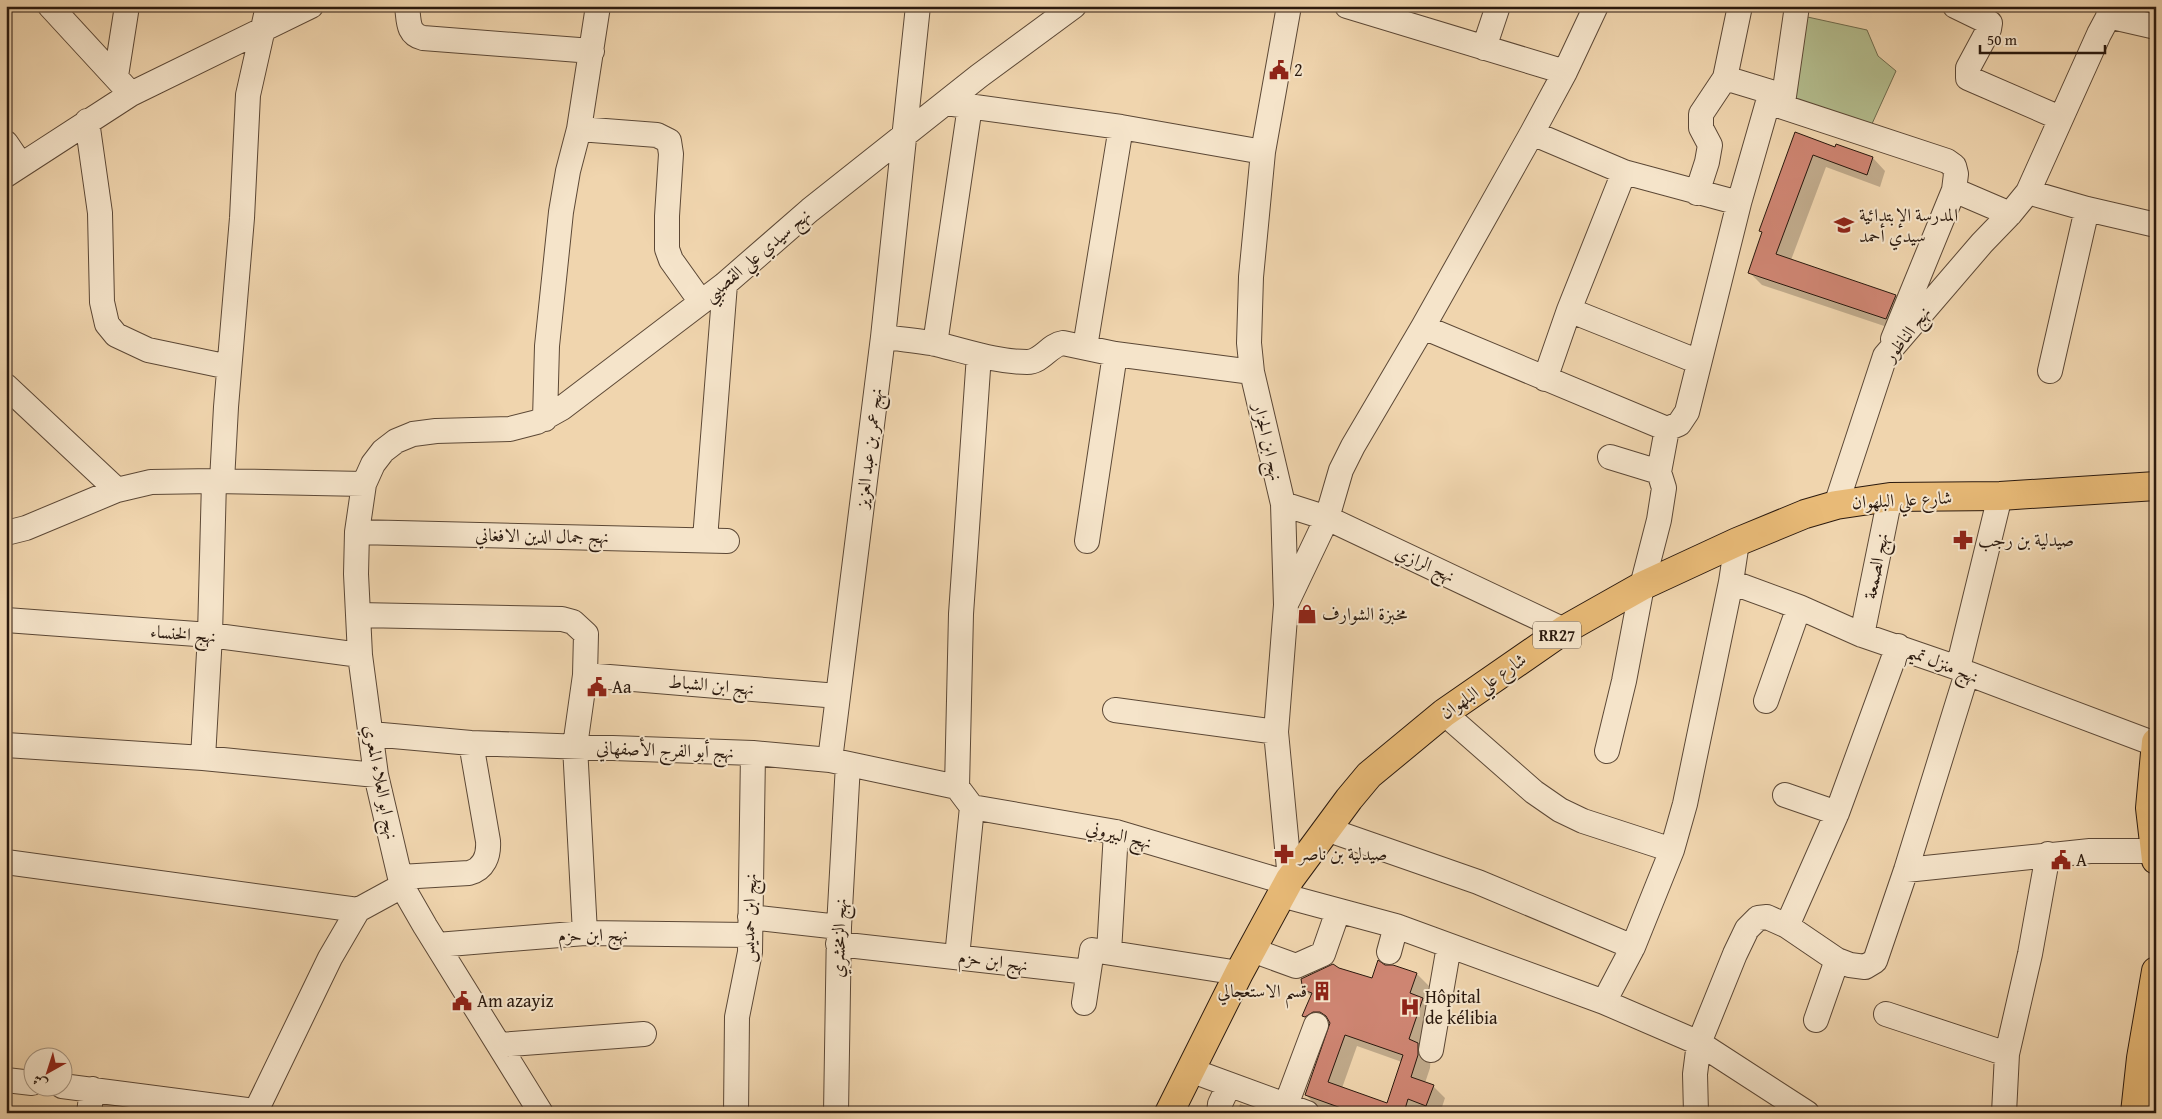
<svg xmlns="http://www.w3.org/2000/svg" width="2162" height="1119" viewBox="0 0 2162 1119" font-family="'Gentium Book Plus',Amiri,serif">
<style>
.green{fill:#b4be8f;stroke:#6f6c4e}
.shadow{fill:#0003;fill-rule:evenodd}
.building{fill:#ce8572;stroke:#2a190e;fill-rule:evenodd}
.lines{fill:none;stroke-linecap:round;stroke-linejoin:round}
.minor-casing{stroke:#5c4836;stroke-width:26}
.major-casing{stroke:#2a190e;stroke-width:30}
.minor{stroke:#f5e4ca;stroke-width:24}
.major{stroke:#e8ba77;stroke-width:28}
.labels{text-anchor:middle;stroke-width:4;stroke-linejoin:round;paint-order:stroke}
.shield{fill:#f5e4ca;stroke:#675646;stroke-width:1}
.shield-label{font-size:16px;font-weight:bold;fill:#2a190e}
.poi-label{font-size:18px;fill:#2a190e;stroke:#f5e4ca;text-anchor:start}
.street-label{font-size:18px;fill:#2a190e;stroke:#f5e4ca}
</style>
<rect width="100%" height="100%" fill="#f0d5ae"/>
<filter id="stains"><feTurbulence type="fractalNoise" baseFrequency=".004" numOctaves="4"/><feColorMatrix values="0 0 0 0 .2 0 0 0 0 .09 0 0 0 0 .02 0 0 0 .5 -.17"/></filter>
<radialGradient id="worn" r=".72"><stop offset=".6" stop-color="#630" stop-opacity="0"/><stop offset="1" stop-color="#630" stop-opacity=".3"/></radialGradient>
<!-- green -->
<path class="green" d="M1803 16 1867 30 1878 56 1896 71 1871 126 1792 100Z"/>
<!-- shadow -->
<path class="shadow" d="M1796 134 1835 149 1873 158 1885 171 1880 187 1826 167 1791 260 1896 296 1908 309 1899 331 1762 285 1750 273 1763 233 1760 231Z
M1385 966H1393L1417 974 1429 986 1424 1000 1434 1011 1430 1068 1425 1083 1433 1086 1445 1098 1440 1113 1420 1111V1113H1335L1318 1107 1306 1095 1331 1023H1326L1315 1027 1303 1015 1312 997 1304 990 1339 970 1372 979ZM1357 1046 1402 1062 1388 1104 1342 1088Z
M1240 1104 1259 1111 1260 1113H1237Z"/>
<!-- building -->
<path class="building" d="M1795 132 1835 147 1836 144 1873 157 1867 175 1813 155 1776 254 1896 295 1886 319 1748 273 1762 232 1759 231Z
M1378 960 1385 965H1393L1417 973 1410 993 1423 998 1409 1039 1418 1043V1055L1411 1077 1434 1085 1426 1106 1408 1099 1405 1109 1411 1111 1410 1113H1355L1305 1095 1330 1023 1326 1016 1320 1012H1313L1305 1017 1302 1016 1312 993 1303 990 1301 979 1333 964 1339 968 1372 978ZM1345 1035 1403 1055 1387 1103 1328 1082Z"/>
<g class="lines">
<defs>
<path id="minor" d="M50 6 131 94
M407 6C409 21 407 34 423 38L592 51
M1289 6 1263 152 1251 277 1249 343 1252 372 1283 504 1286 605 1276 732 1290 879
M1347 6 1565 72
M1955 6 1990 23 1989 29 1968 68V78L2060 118
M2108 16 2156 27
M1484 48 1498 6
M116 76 127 6
M1725 78 1784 96
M1768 102 1947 161 1954 166 1956 174 1954 190 1893 339
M946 103 1121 127 1263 152
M87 121 100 213 102 302 107 324 116 335 148 350 229 367
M579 129 657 135 669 141 671 154 667 216V249L671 260 701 302
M1532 133 1624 172 1739 203
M6 143 21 165
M6 175 131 94 311 6
M1954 190 2010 214
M2028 192 2087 209 2156 225
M1697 193 1707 162 1710 145 1701 128V114L1725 78 1740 6
M1569 310 1699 362
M1423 327 1667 429 1679 424 1687 412 1739 203 1768 102 1784 96 1797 6
M883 337C900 339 919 341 936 344 966 351 996 362 1027 362 1042 362 1049 345 1063 343L1115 354 1252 372
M935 344 970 106
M1085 347 1121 127
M2050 371 2087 209
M1545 379 1569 310 1624 172
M6 386 117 490
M545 419 547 346 561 212 568 171 579 129 598 6
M1659 472 1667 429
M222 481 226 407 242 218 248 95 268 6
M1283 504 1327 518 1564 630
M1836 505 1885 356 1982 243 2010 214 2028 192 2099 34 2114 6
M357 532 727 541
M6 533 26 528 117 490 151 482 214 481 364 484
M705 539 725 284
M1087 541 1115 354
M1731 582 1799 607 1862 635 1958 668 1967 673 2155 744
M1288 600 1327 518 1341 470 1353 446 1423 327 1532 133 1565 72 1596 6
M358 615 562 619 573 622 586 634 585 675 575 746 585 933
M6 620 210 635 360 655
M1862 635 1890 497
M1958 668 2000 496
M585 675 838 696
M1766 701 1799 607
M1115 710 1276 732
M1444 713 1534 792 1560 810 1583 821 1672 850
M371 734 471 743 753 753 830 760 957 787
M6 745 203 758 376 775
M1607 751 1624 681 1642 586 1659 520 1664 488 1659 472 1610 457
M203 758 210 635 214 481
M830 760 883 337 918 6
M957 787 961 614 979 355
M957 787 972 807 1116 832 1288 883
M1785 795 1837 813
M1326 829 1478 882 1633 947
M6 862 358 910
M1906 870 2090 851H2154
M400 877 469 873C484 869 489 856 488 841L471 743
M1281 895 1396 926 1604 1002 1699 1043 1807 1113
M750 917 839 927
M1787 926 1837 813 1898 646
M838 944 1088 972
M437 945 585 933 749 935
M1252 950 1296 966 1323 954 1338 911
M1109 952 1116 832
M1389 952 1396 926
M957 957 972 807
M1604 1002 1633 947 1672 850 1685 804 1731 582 1737 542
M1084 1003 1092 950 1239 973
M1886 1014 2007 1054
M1816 1020 1837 960
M499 1045 644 1034
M1431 1050 1449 946
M1190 1070 1307 1113
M6 1080 32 1083
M62 1086 255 1111
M1286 1105 1316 1025
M89 1113 92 1089
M255 1113 330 958 358 910 402 886
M541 1113 425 926 402 886 376 775 360 655 356 574 357 532 364 484 373 464 383 451 396 441 413 434 436 431 510 429 537 422 562 408 725 284 810 210 979 76 1074 6
M736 1113 737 1017 750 952 753 753
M836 1113 839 927 848 764
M1219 1113 1220 1104 1229 1085
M1696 1113 1695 1074 1699 1043 1735 954 1747 929 1758 918 1767 917 1787 926 1837 960 1850 965 1865 967 1875 961 1906 870 1967 673
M2004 1113 2007 1054 2030 954 2048 854"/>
<path id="major" d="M2156 742 2150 808 2156 860
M1169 1113 1239 973 1290 879 1349 799 1369 775 1444 713 1564 630 1642 586 1737 542 1805 514 1836 505 1890 497 2000 496 2156 486
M2135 1113 2141 1058 2156 971"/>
</defs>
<!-- minor casing -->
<use href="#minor" class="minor-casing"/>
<!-- major casing -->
<use href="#major" class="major-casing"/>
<!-- minor -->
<use href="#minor" class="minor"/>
<!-- major -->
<use href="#major" class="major"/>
</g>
<!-- icons -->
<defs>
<symbol id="civic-bare" viewBox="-9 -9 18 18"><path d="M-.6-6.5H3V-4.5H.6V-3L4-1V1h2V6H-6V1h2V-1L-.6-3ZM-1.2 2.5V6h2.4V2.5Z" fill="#8f2418" stroke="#f5e4ca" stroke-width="2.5" paint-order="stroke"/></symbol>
<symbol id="school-bare" viewBox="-9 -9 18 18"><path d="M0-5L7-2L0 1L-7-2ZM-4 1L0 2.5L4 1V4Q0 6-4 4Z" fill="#8f2418" stroke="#f5e4ca" stroke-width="2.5" paint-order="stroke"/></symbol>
<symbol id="pharmacy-bare" viewBox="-9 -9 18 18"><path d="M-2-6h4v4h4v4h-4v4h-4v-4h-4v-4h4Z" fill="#8f2418" stroke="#f5e4ca" stroke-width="2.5" paint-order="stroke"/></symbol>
<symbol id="shop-bare" viewBox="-9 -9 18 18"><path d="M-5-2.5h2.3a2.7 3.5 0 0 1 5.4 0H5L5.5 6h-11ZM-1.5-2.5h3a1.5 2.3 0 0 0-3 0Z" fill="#8f2418" stroke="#f5e4ca" stroke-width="2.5" paint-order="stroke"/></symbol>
<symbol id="building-bare" viewBox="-9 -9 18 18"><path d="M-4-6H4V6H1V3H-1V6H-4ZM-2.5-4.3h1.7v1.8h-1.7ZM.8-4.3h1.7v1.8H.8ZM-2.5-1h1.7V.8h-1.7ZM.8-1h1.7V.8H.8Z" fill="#8f2418" stroke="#f5e4ca" stroke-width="2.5" paint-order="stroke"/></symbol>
<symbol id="hospital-bare" viewBox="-9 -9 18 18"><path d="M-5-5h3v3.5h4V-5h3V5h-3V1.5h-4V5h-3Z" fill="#8f2418" stroke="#f5e4ca" stroke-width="2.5" paint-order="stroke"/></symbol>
</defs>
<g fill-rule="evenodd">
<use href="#civic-bare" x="1265" y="56" width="28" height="28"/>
<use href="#school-bare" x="1830" y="211" width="28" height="28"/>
<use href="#pharmacy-bare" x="1949" y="526" width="28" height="28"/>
<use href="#shop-bare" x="1293" y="600" width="28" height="28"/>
<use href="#civic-bare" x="583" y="673" width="28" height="28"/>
<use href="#pharmacy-bare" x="1270" y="840" width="28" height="28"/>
<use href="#civic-bare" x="2047" y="846" width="28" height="28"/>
<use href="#building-bare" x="1308" y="977" width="28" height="28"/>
<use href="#civic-bare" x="448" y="987" width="28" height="28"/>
<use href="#hospital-bare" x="1396" y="993" width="28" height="28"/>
</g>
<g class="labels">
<!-- shield labels -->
<rect class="shield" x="1533" y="621.5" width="48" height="27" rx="4"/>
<g class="shield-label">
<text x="1557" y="641">RR27</text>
</g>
<!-- poi labels -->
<g class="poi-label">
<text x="1294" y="76">2</text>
<text x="1859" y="221">المدرسة الإبتدائية<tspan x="1859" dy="21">سيدي أحمد</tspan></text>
<text x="1978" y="546">صيدلية بن رجب</text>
<text x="1322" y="620">مخبزة الشوارف</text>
<text x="612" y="693">Aa</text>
<text x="1299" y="860">صيدلية بن ناصر</text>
<text x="2076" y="866">A</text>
<text x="1307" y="997" text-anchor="end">قسم الاستعجالي</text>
<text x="1425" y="1003">Hôpital<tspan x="1425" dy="21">de kélibia</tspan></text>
<text x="477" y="1007">Am azayiz</text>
</g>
<!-- street labels -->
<g class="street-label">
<text transform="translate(757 255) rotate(-40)" y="6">نهج سيدي علي القصيبي</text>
<text transform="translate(1907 334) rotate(-52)" y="6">نهج الناظور</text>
<text transform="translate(1268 442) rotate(77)" y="6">نهج ابن الجزار</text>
<text transform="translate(869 448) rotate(-83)" y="6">نهج عمر بن عبد العزيز</text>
<text transform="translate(1902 500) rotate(-3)" y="6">شارع علي البلهوان</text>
<text transform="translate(542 536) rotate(1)" y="6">نهج جمال الدين الافغاني</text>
<text transform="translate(1425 564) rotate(25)" y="6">نهج الرازي</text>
<text transform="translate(1876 566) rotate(-79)" y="6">نهج الصمعة</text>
<text transform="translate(183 634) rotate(5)" y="6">نهج الخنساء</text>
<text transform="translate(1943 664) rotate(22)" y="6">نهج منزل تميم</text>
<text transform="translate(711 685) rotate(5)" y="6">نهج ابن الشباط</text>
<text transform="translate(1483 686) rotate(-35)" y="6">شارع علي البلهوان</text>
<text transform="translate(665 750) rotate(2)" y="6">نهج أبو الفرج الأصفهاني</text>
<text transform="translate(381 782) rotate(79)" y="6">نهج ابو العلاء المعري</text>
<text transform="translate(1119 835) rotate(14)" y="6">نهج البيروني</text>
<text transform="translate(749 918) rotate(-88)" y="6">نهج ابن حمديس</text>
<text transform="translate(593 935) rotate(-1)" y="6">نهج ابن حزم</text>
<text transform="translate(839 938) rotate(-88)" y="6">نهج الزمخشري</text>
<text transform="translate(993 961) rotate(7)" y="6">نهج ابن حزم</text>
</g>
</g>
<!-- margin -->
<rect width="2162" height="1119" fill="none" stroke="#f0d5ae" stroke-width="25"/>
<rect x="8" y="8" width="2147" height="1104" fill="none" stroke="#2a190e" stroke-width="2.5"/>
<rect x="12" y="12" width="2137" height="1094" fill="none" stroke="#2a190e"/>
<!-- north arrow -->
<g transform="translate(48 1072) rotate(219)"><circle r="24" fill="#f5e4ca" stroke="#a4937f"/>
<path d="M0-4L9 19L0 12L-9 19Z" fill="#8f2418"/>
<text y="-8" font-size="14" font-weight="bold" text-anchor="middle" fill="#2a190e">ش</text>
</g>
<!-- scale -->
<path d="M1980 45v8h125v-8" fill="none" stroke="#2a190e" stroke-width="2.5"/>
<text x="1987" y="45" font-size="15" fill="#2a190e" stroke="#f5e4ca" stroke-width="4" paint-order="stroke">50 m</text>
<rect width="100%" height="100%" filter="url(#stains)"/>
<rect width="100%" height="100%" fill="url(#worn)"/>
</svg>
